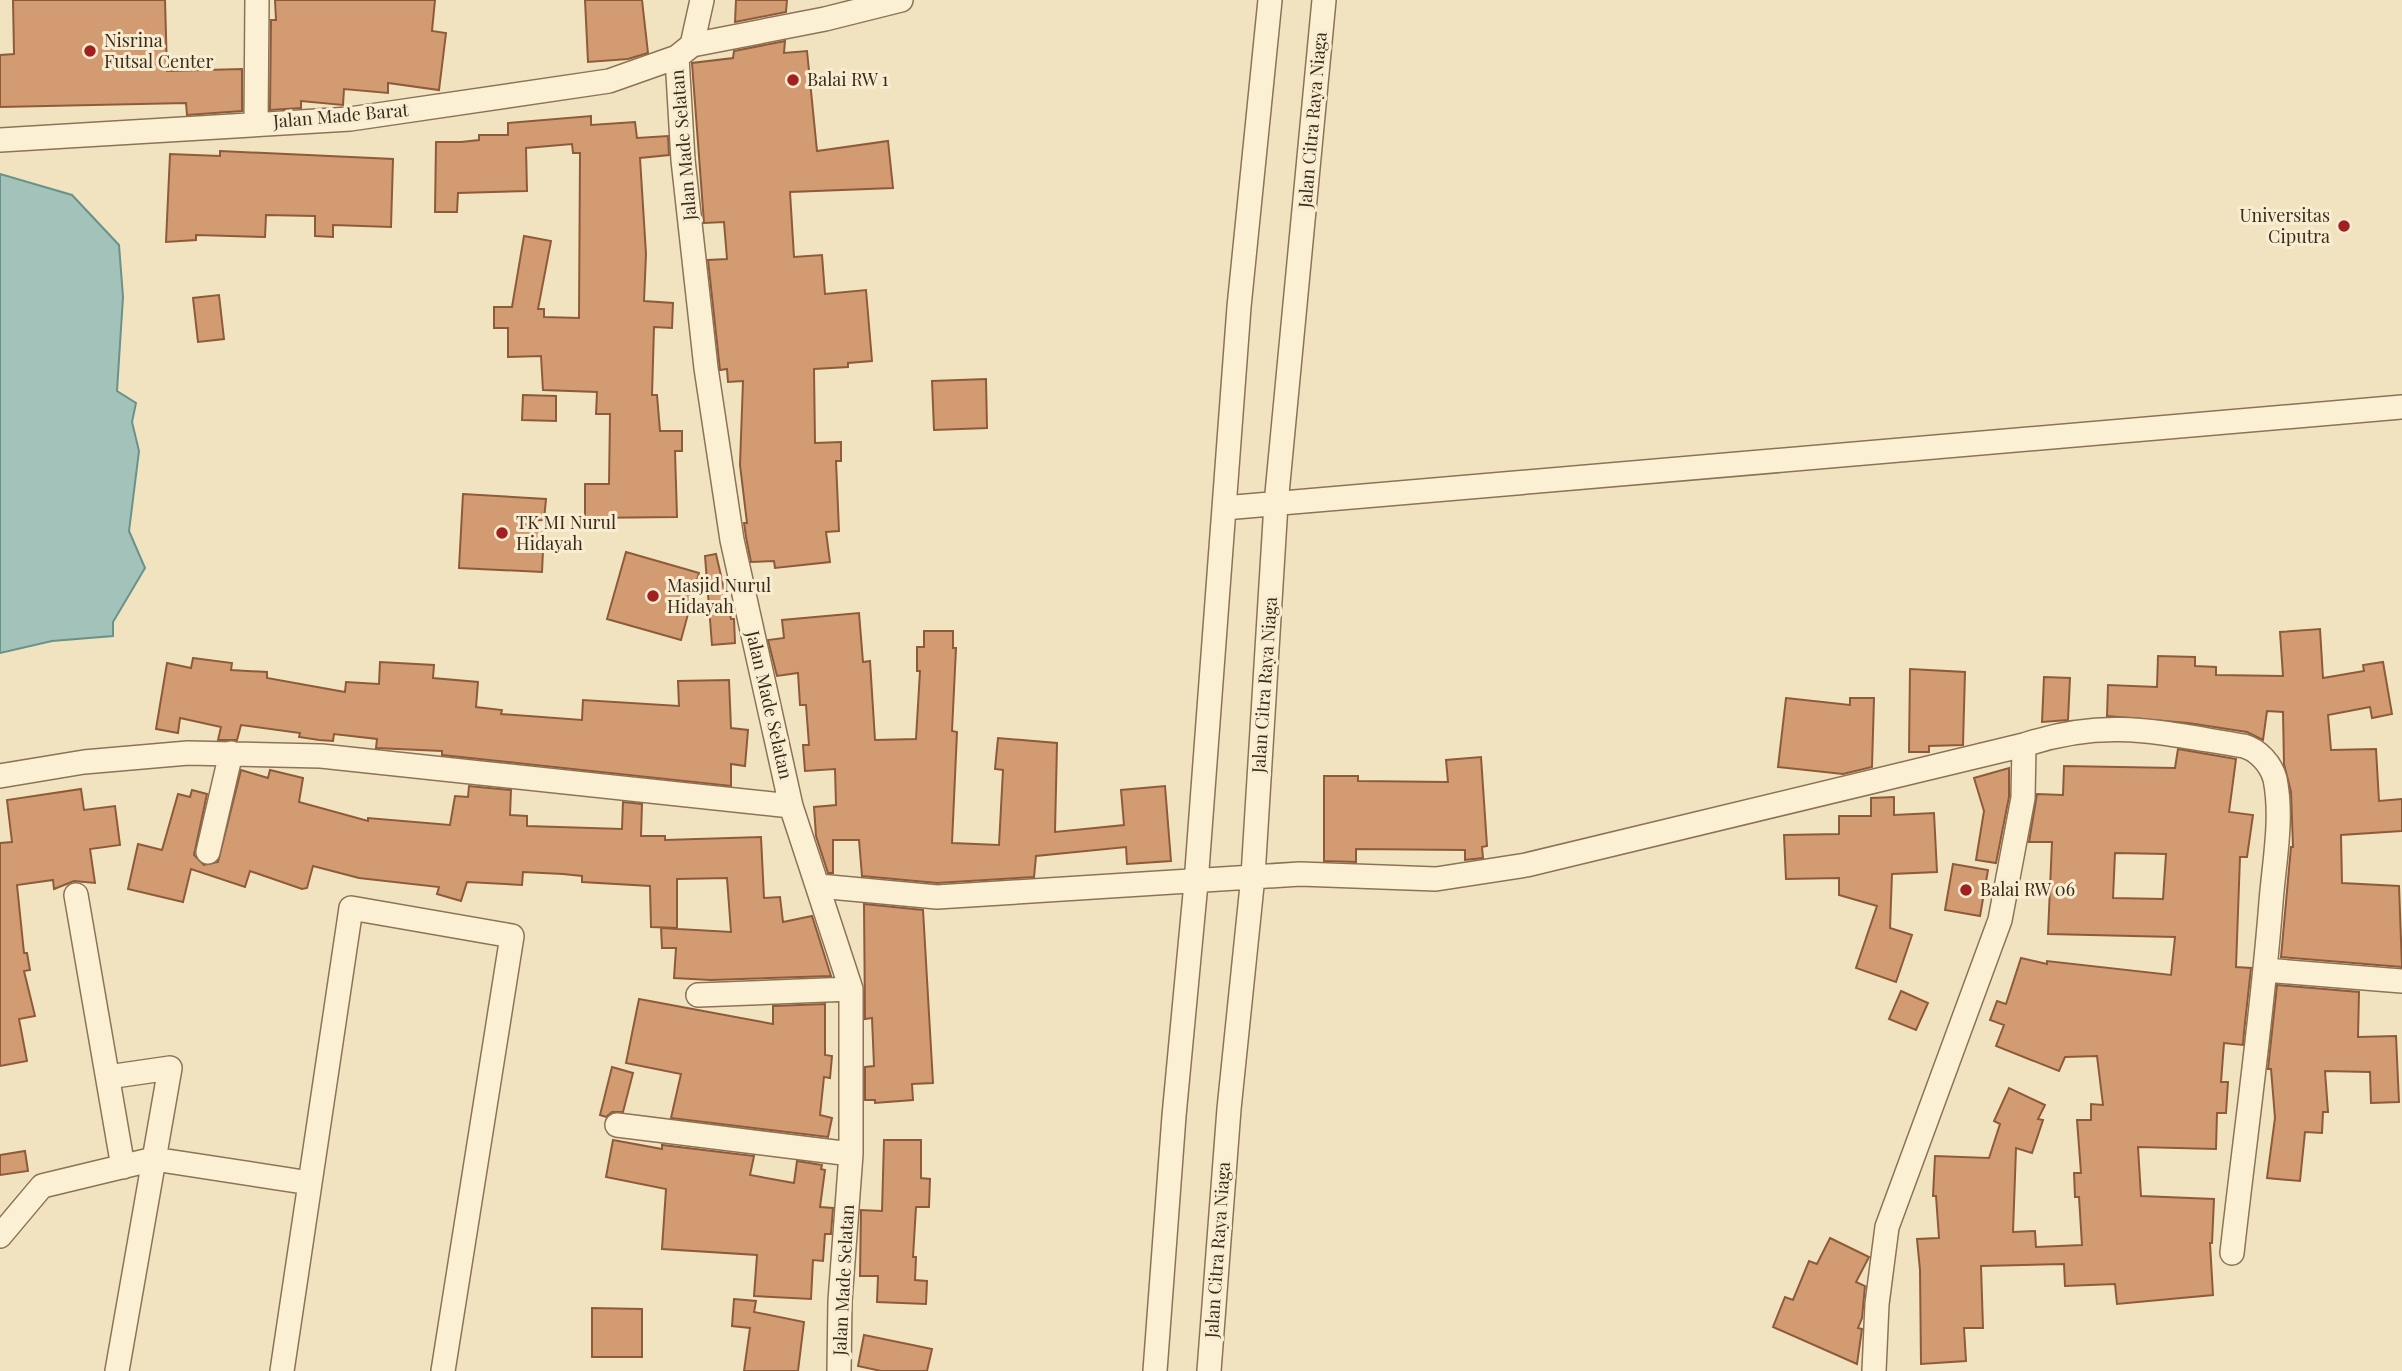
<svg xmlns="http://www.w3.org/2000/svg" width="2402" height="1371" viewBox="0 0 2402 1371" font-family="'Playfair Display',serif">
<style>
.water{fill:#a3c3ba;stroke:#699288;stroke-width:2}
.building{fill:#d39b72;stroke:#8e5b3a;stroke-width:2;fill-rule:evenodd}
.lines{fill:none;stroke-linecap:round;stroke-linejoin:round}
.minor-casing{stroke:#8c7356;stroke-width:26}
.minor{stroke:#fcf0d4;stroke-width:23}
.poi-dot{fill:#a12121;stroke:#f8edd0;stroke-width:2.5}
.labels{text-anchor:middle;stroke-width:6;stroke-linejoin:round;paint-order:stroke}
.poi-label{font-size:18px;fill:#3b2b1c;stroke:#f8edd0;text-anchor:start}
.street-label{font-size:18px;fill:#3b2b1c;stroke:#f8edd0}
</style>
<rect width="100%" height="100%" fill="#f2e3c0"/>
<!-- water -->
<path class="water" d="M0 174 72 195 119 245 123 297 117 391 136 403 132 422 139 451 129 531 145 568 113 622V636L52 641 0 653Z"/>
<!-- building -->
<path class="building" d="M13 0H165L167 71 242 69V111L187 115 186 103 0 107V55L14 54Z
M275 0H435L432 31 446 33 439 90 388 83V93L344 89 343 105 301 101V108L270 110 271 20H276Z
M585 0H642L648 53 628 59 588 62Z
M736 0H787L786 12 735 22Z
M785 41 784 53 807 51 817 151 888 141 893 188 790 192 794 257 822 255 825 294 866 290 872 361 848 363V367L814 369 815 443 841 442V461H836L839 531 826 532 830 562 775 568 774 561 751 562 746 537 744 523H747L740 465 743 381 728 382 727 369 720 370 708 260 727 259 724 222 704 223 692 63 733 58 734 51Z
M591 116V125L635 122 637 138 668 136 669 155 640 158 646 254 644 301 673 303 672 328 654 327 652 395H657L660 431H682V451H675L677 517 585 518V484H609L610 414H596L597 392 543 390 541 356 508 357V328H494V307H512L524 236 551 241 538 309H544V317L579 318 580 153H573L572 144 526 148 527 191 458 193 457 212H435L436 142H461L479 140V135H508V123Z
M220 151 393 159 391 227 333 225V237L315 236V216L266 215 265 237 196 235V240L166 242 170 154 220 156Z
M219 295 224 339 198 342 193 298Z
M986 379 987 428 934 430 932 381Z
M523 395 556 396V421L522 420Z
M463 494 546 499 544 520 514 521 544 529 542 572 459 568Z
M626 552 699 573 681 640 607 619Z
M716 554 731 619H734L735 643 712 645 705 556Z
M859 613 863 662 870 661 875 740 916 739 920 671H917V647H924V631H953V648H956L952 731 957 732 952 843 999 845 1003 770 995 769 998 738 1057 743 1055 832 1124 825 1121 790 1165 786 1171 861 1127 864 1126 847 1036 856 1034 877 937 883 862 876 859 840H833V873H828L816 836 814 807 836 805 835 769 805 771 803 745H809L806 705H800L798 673 777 676 768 640 784 638 782 620Z
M2320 629 2323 678 2364 671 2363 665 2383 662 2392 714 2372 718 2370 707 2328 715 2331 750 2376 749 2379 801 2402 799V831L2341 835 2342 883 2399 886 2402 967 2281 957 2291 847H2293L2291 792 2284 764 2283 712 2267 711 2263 740 2247 732 2188 723 2107 716 2108 685 2157 687 2158 656 2195 657V666L2216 667V675L2283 676 2280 632Z
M193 658 232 663 231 670 267 672V678L345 692 346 682 379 684 380 662 434 665 433 678 478 682 476 707 502 710 501 714 582 720 583 700 679 706 678 681 729 680 731 728 748 730 745 766 731 764V786L442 755V751L376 748 377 739 334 734 333 741 319 740 299 737 300 733 241 725 237 740H218L221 727 180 718 178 733 156 729 167 663 191 668Z
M1910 669 1965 672 1963 745 1929 746V752H1909Z
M2044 677 2070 678 2068 720 2042 722Z
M1786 698 1850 705V698H1874L1872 767 1843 774 1778 767Z
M2178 749 2236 759 2229 812 2253 815 2247 857H2240L2236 967 2251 968 2244 1032 2243 1045 2224 1043 2221 1082H2228L2226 1113H2217L2216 1149 2138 1147 2141 1196 2214 1199 2212 1243H2210L2213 1295 2117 1304 2115 1284 2065 1286 2064 1264 1981 1266 1983 1328H1964L1966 1361 1921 1364 1920 1270 1917 1239 1939 1238 1936 1196H1933L1935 1156 1989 1158 2000 1124 1994 1121 2009 1088 2045 1105 2038 1119 2043 1120 2032 1153 2016 1148 2013 1232 2035 1231 2036 1247 2082 1245 2079 1197H2075L2074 1173H2081L2077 1120H2091V1104L2103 1105 2097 1056 2065 1057 2059 1071 1996 1046 2004 1025 1990 1020 1997 1001 2006 1004 2021 958 2047 964V961L2171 975 2175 937 2048 934 2052 842H2029L2037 794 2063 795 2064 766 2175 768ZM2115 853 2166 854 2163 899 2113 898Z
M1481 757 1487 846 1482 847 1483 858 1465 860V850L1356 849V862L1324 861V776H1358V781L1448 782 1446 760Z
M2009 768V797L1996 863 1976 860 1984 811 1974 778Z
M241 770 268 778 270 770 303 778 299 802 368 821V818L450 825 455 796 468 797 469 786 511 790 510 815 527 816V826L622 829 623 802 642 804 641 836H665V840L761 837 764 898 780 897 783 922 812 916 831 976 711 980 674 978 676 948H662L661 928 731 932 727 878 677 879V928L651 927 650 886 582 882V876L563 874 523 872 522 885 467 882 461 901 437 894 439 887 359 878 313 866 307 888 302 889 250 871 245 887 191 869 183 902 128 889 138 844 162 850 178 794 190 797 192 790 207 794 194 855 204 865 218 862Z
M81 789 84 810 115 806 120 845 90 849 95 883 74 881 54 889 53 880 17 885 24 953H27L30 970 24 971 35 1016 19 1019 27 1061 0 1066V843L12 842 7 800Z
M1894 797V815L1934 813 1937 872 1892 874 1890 928 1912 935 1896 982 1856 968 1877 906 1839 895V878L1786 879 1784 835 1839 834V816H1871V798Z
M1953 864 1988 870 1980 916 1945 910Z
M864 904 923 910 933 1083 912 1084 913 1100 875 1103V1100H865V1067L874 1066 872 1018 865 1019Z
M2277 985 2359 992 2358 1037 2396 1036 2399 1102 2371 1103 2370 1072 2325 1071 2328 1112H2323L2322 1133 2305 1132 2300 1181 2267 1178 2275 1118 2271 1069H2268Z
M1901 991 1928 1003 1916 1030 1889 1019Z
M639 999 773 1024V1006L825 1004V1055L832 1056 830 1078 824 1077 820 1115 832 1118 828 1137 671 1118 681 1074 626 1063Z
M612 1067 633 1073 623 1112H612L606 1117 600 1115Z
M613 1140 662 1149V1145L754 1156 750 1175 794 1183 797 1161 822 1165 821 1169 825 1170 820 1207 833 1208 831 1234H825L823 1261 813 1260 811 1299 754 1296 757 1255 662 1249 666 1189 606 1177Z
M884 1140H921V1178L930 1179 929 1207H916L913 1257H916L915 1280 927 1281 926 1304 877 1302 878 1276H860L861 1210 882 1211Z
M25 1151 28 1171 0 1175V1155Z
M1830 1238 1869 1257 1856 1282 1865 1286 1862 1318 1858 1328 1862 1329 1857 1364 1773 1327 1785 1297 1793 1300 1809 1261 1817 1264Z
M734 1299 756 1301 754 1312 804 1322 798 1371H744L750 1328 732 1326Z
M592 1308 642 1309V1357H592Z
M864 1335 932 1349 927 1371H881L858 1366Z"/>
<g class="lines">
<defs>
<path id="minor" d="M702 0 692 45 677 57 683 160 706 368 732 540 791 806 851 989V1154L840 1301 839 1371
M692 45 825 19 901 0
M256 124 257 0
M0 140 350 119 609 81 677 57
M1224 508 2402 407
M0 776 84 762 188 753 321 756 791 806
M208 852 231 753
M819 886 937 897 1300 874 1436 879 1526 865 2024 745C2108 717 2160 733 2244 746 2258 750 2271 764 2275 779 2283 818 2274 863 2271 902 2262 1019 2245 1136 2232 1253
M76 895 123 1167
M2265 970 2402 981
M698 995 851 989
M108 1077 170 1068 117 1371
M617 1125 851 1154
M0 1236 42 1186 154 1159 310 1183
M282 1371 351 908 512 936 443 1371
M1155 1371 1174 1116 1196 883 1239 307 1270 0
M1209 1371 1229 1109 1253 876 1276 504 1324 0
M1874 1371 1877 1304 1887 1227 2000 920 2023 798 2024 745"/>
</defs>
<!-- minor casing -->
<use href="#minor" class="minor-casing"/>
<!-- minor -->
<use href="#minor" class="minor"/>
</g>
<!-- markers -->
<g class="poi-dot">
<circle cx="90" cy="51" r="7"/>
<circle cx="793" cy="80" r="7"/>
<circle cx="2344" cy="226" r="7"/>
<circle cx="502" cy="533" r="7"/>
<circle cx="653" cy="596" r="7"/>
<circle cx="1966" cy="890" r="7"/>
</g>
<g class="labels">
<!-- poi labels -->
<g class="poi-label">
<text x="104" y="47">Nisrina<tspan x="104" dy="21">Futsal Center</tspan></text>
<text x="807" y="86">Balai RW 1</text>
<text x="2330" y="222" text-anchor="end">Universitas<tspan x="2330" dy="21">Ciputra</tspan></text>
<text x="516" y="529">TK MI Nurul<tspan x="516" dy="21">Hidayah</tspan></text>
<text x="667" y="592">Masjid Nurul<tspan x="667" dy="21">Hidayah</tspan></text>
<text x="1980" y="896">Balai RW 06</text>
</g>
<!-- street labels -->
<g class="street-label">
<text transform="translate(341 116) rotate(-5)" y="6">Jalan Made Barat</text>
<text transform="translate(1313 120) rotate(-85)" y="6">Jalan Citra Raya Niaga</text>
<text transform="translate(684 145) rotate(-95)" y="6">Jalan Made Selatan</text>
<text transform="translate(1265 685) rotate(-86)" y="6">Jalan Citra Raya Niaga</text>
<text transform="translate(769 705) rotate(77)" y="6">Jalan Made Selatan</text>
<text transform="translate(1218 1250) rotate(-86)" y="6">Jalan Citra Raya Niaga</text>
<text transform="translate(844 1280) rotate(-87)" y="6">Jalan Made Selatan</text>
</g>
</g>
</svg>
